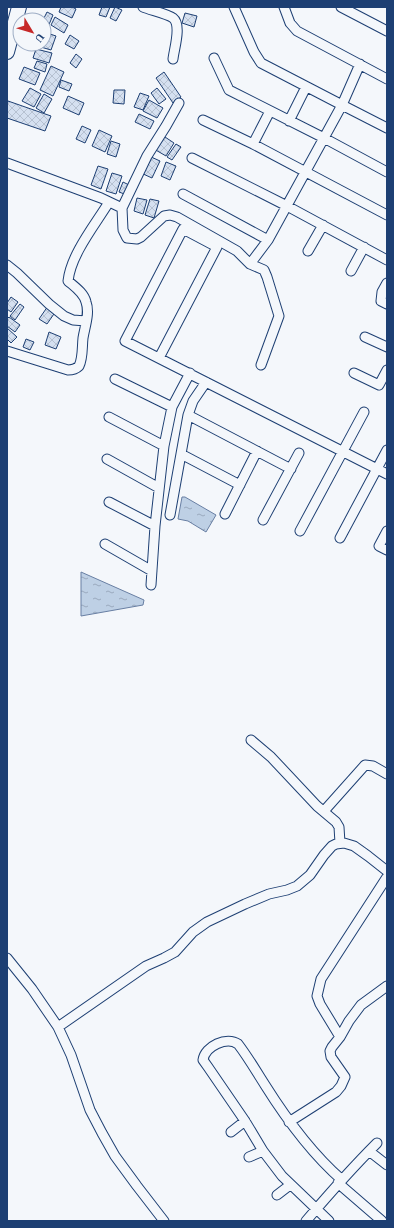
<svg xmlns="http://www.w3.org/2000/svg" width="394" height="1228" viewBox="0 0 394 1228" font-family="'Times New Roman',serif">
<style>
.water{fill:url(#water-ripples);stroke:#687fa3}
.building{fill:url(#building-cross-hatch);stroke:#1d3f73}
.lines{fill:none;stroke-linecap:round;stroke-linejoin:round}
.minor-casing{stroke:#1d3f73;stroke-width:11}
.primary-casing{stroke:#1d3f73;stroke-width:16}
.minor{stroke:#f4f7fb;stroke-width:9}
.primary{stroke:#f4f7fb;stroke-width:14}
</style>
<defs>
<pattern id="water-ripples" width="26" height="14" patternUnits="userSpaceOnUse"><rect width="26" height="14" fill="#bed0e5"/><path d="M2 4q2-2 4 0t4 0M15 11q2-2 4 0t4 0" fill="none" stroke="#9aaabe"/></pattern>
<pattern id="building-cross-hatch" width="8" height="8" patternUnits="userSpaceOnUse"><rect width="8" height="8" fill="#d5e0f0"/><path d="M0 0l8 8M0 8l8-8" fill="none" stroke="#b6c1d1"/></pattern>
</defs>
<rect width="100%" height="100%" fill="#f4f7fb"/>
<!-- water -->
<path class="water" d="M182 497H185L216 515 206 532 188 521 178 519Z
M81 572 144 600 143 605 81 616Z"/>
<!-- building -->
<path class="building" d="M61 7H72L76 9 72 18 59 12Z
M102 7H110L106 17 99 15Z
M115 7 122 10 116 21 110 18Z
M47 12 53 15 48 27 44 25 43 20Z
M185 13 197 16 194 27 182 23Z
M32 14 42 18 41 20H30Z
M55 17 68 25 64 33 51 25Z
M44 32 56 36 51 50 34 45 44 44Z
M70 35 79 41 74 49 65 44Z
M36 49 52 53 49 63 33 58Z
M76 54 82 59 76 68 70 63Z
M37 61 47 64 45 72 34 68Z
M51 66 64 72 53 96 40 90Z
M24 67 40 73 35 85 19 79Z
M164 72 181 97 173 103 156 78Z
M61 80 72 84 69 91 59 87Z
M30 88 41 94 34 107 22 101Z
M157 88 166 99 159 104 151 93Z
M114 90H125L124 104 113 103Z
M140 93 149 96 143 110 134 107Z
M44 94 52 99 44 113 36 108Z
M68 96 84 103 79 115 63 108Z
M149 100 163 108 157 118 143 111Z
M8 101 51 116 45 131 7 118V105Z
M139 114 154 121 150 129 135 122Z
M82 126 91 130 85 143 76 139Z
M99 130 112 136 105 152 92 146Z
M162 135 174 143 166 156 154 149Z
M111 141 120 144 116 157 107 154Z
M176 144 181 147 172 160 167 157Z
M149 156 160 161 152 178 141 173Z
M166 162 176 166 170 180 161 176Z
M98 166 108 169 101 189 91 185Z
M112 173 122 176 116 194 106 191Z
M123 182 131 186 127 195 119 192Z
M137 198 147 200 143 214 134 211Z
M150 199 159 201 154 218 145 215Z
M11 297 18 302 11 312 7 309V303Z
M20 304 24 307 15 320 10 316Z
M48 306 56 311 47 324 39 319Z
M9 317 20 325 15 332 7 326V319Z
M7 328 17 337 11 343 7 339Z
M49 332 61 337 56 349 45 345Z
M26 339 34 342 30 350 23 347Z"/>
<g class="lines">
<defs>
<path id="minor" d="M143 7C150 10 168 14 173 18 182 25 174 49 173 59
M234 7 254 52 261 63 342 105 268 240 250 264
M284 7 290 23 297 31 387 79
M341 7 387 31
M214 58 229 90 324 138 387 172
M360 64 342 105 387 128
M203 120 253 144 387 215
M289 121 306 87
M253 144 270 111
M192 158 287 206 387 260
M7 163 101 198 122 208 123 230 127 238 137 239 141 237 164 216 170 215 177 217 237 251 250 264 264 270 267 277 279 316 261 365
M183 194 268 240
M122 208 147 156 166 126 179 103
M308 251 323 225
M7 265 17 273 49 304 64 316 73 320 86 321
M351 271 364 247
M387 283 382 292 381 301 387 304
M365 337 387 347
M7 351 68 370C72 370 76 369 79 366 83 358 82 347 83 338 85 326 90 313 86 302 84 293 75 287 68 281 71 254 95 225 109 202
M159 358 217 247 183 229 125 341 387 474
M354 373 379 385 387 370
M115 379 172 407
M188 415 291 469
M109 417 164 446
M181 454 240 485
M107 459 159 488
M109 502 155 526
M225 514 257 451
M170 515 188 415 193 401 206 382
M263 520 299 453
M300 531 364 412
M387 531 379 546 387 550
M340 538 387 450
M105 544 152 571
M151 585 155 526 164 446 172 407 190 373
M251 740 271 757 317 806 336 822 339 827 340 843
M324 811 365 765 373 766 387 774
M7 958 32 989 58 1027 71 1055 90 1110 102 1133 115 1156 137 1186 164 1221
M58 1027 146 966 164 958 175 952 193 932 207 922 245 904 269 894 287 890 297 886 310 875 324 855 332 846 336 844 344 843 354 846 368 856 387 871
M340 1037 320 1004 317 996 321 979 387 877
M289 1122 336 1092 341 1086 345 1077 331 1057 330 1051 332 1047 340 1037 349 1021 361 1005 387 986
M231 1132 245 1121
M369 1151 387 1165
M249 1157 263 1151
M338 1183 382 1221
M277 1195 290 1185
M306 1221C329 1194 352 1168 377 1143
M329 1221 282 1176 263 1151 245 1121 208 1067 203 1060C205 1046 227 1036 238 1044 248 1057 256 1071 265 1085 287 1120 311 1153 342 1180"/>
<path id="primary" d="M7 52 19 7"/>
</defs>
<!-- minor casing -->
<use href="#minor" class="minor-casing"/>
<!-- primary casing -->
<use href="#primary" class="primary-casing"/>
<!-- minor -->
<use href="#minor" class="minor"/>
<!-- primary -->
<use href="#primary" class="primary"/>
</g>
<!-- border -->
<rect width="394" height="1228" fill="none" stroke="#1d3f73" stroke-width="16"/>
<!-- north arrow -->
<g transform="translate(32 32) rotate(128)"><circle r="19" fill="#f4f7fb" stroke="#9eadc5"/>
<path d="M0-3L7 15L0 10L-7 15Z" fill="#c62828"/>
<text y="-6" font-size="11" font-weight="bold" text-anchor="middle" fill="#1d3f73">U</text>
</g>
</svg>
